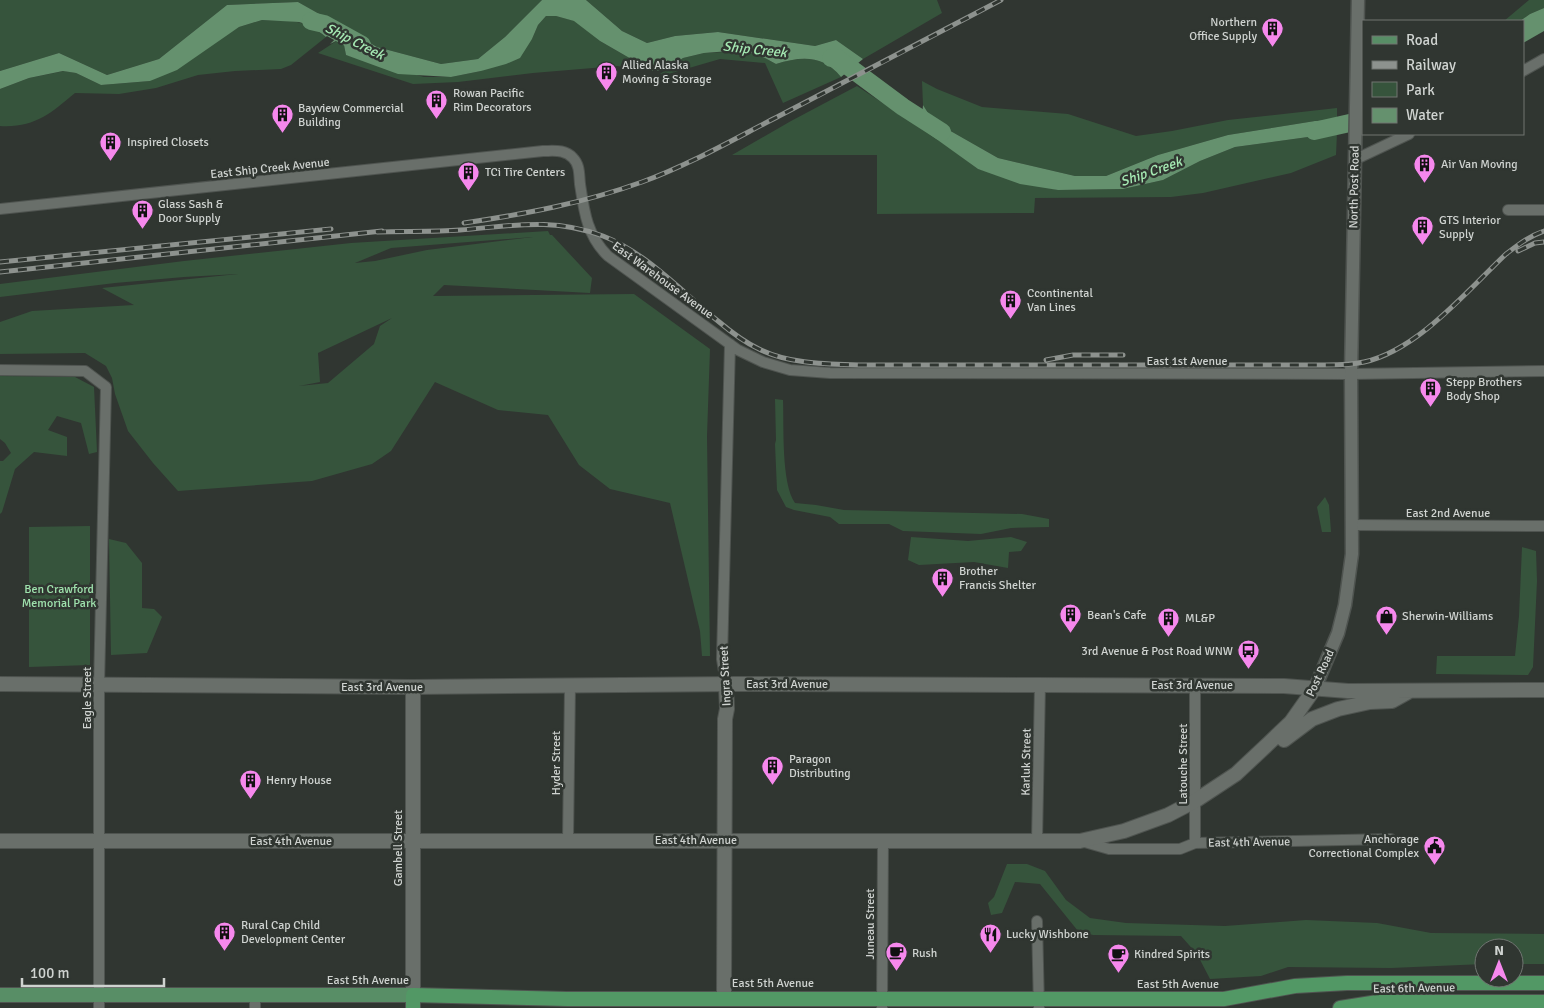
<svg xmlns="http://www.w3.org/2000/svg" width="1544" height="1008" viewBox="0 0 1544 1008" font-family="Signika,sans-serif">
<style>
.green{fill:#36543c;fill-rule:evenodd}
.water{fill:#65916e}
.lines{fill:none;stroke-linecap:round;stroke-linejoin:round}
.river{stroke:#65916e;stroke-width:18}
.minor-casing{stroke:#4f5450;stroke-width:12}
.tertiary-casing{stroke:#4f5450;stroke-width:15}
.secondary-casing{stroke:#4f5450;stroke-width:16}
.primary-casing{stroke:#4f5450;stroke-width:16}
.trunk-casing{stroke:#4f5450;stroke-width:16}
.minor{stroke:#696f6a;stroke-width:10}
.tertiary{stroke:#696f6a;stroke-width:12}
.secondary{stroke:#696f6a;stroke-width:14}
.primary{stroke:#588e66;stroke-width:14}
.trunk{stroke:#529865;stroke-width:14}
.rail-casing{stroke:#8d928e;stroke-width:5}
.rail{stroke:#303631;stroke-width:3;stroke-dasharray:9;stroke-linecap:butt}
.labels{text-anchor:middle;stroke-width:5;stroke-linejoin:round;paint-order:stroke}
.poi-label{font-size:12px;fill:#cfd3d0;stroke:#303631;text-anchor:start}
.street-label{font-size:12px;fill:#cfd3d0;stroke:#303631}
.park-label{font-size:12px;fill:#9fe2ad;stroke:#303631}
.water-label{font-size:14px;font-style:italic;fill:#a5e9b3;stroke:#303631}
</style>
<rect width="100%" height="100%" fill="#303631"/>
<!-- green -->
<path class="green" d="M0 0H542L505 37 478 59 441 64 377 47 298 2 227 5 159 59 107 75 59 53 0 71Z
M586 0H937L942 13 863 59 836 40 815 46 718 32 675 36 647 43 622 31Z
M1529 0H1544V8L1530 14 1520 21H1504Z
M546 16H556L575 21 600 41 652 71 617 66 533 73 458 82 413 84 318 53 338 40 344 45 346 55 424 77H451L481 71 532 39 538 25Z
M262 20C291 21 302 18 326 37L291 65 281 69 235 71 198 75 156 88 119 94 75 93C50 114 34 128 0 126V89L29 78 64 71 76 73 101 85 150 81 239 27Z
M746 51 765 58 776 64C802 56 823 55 841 77L783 103 765 63 720 59 665 75 660 74 683 58 704 53Z
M922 81 937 89 982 107 1068 114 1136 136 1172 131 1228 120 1337 108V120L1315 121 1228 135 1158 155 1106 176H1075L998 158 933 121 923 105Z
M857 86 946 145 978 169 1058 190 1123 189 1163 180 1200 161 1235 147 1337 133 1336 155 1291 173 1203 193 1171 197 1035 198 1034 213 877 214V155H732L791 121Z
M548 231 550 235H552L592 278 590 293 444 285 433 296 634 294 710 349 707 436 710 656H702L700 631 670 503 610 489 579 465 548 415 498 410 435 382 391 451 372 464 312 481 178 491 153 463 128 431 115 394 112 378 106 366 85 353 0 354V322L32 311 134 305 102 288 238 274 184 277 115 283 0 297V284L184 261 351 243ZM533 237 427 250 375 261 355 263 391 248ZM392 318 380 326 374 344 328 383 299 386 320 382 318 353Z
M0 376 75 377 94 387 97 452 89 454 81 423 57 416 48 430 67 437V456L34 452 15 469 2 512 0 514V461H3L11 453 5 443 0 439Z
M775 399 783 400C784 426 781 483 795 503L816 505 844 510 1022 514 1049 519V527L1011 528 981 534 903 531 889 524H839L830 517 794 510 786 507 777 490 775 444 776 440Z
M1325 497 1329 505 1331 532H1322L1317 507Z
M90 526V665L29 667V527Z
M911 537 968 541 1011 537 1027 542 1021 551 1009 552 1008 568 974 562 919 565 908 560Z
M109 539 126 543 142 563V608L154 609 162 617 147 653 111 655Z
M1522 547 1536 551 1537 581 1533 667 1528 675 1436 674 1437 656H1515L1519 616Z
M1007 864H1027L1045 871 1066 900 1090 918 1126 923 1225 926 1306 920 1377 923 1431 933 1544 934V964H1514V948H1484V964L1391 968 1288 967 1261 976 1210 979 1197 954 1181 936 1093 935 1078 931 1040 884 1015 882 1002 913 991 915 988 903 994 897Z"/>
<!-- water -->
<path class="water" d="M542 0H586L622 31 647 43 675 36 718 32 815 46 836 40 863 59 841 77C823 55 802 56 776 64L765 58 746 51H730L704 53 683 58 664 71H652L600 41 574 21 556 16H546L538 25 532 39 520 58 506 64 481 71 451 77 398 74 346 55 344 45 338 40 330 44 346 29 377 47 441 64 478 59 505 37Z
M298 2 337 24 326 37 312 26 299 22 262 20 239 27 177 70 150 81 101 85 76 73 63 71 29 78 0 89V71L59 53 107 75 159 59 227 5Z
M1544 8V31L1523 43V21H1520L1530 14Z
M923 105 933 121 998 158 1075 176H1106L1158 155 1228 135 1315 121 1336 120 1337 133 1235 147 1200 161 1163 180 1123 189 1058 190 1020 184 978 169 921 128Z"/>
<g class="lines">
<!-- river -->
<path class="river" d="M311 21 324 24 362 45
M831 58H837L903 107 942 132
M1314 131 1363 120"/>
<defs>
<path id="minor" d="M1523 71 1544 59
M1354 160 1409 134
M0 209 543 151C554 151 565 149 573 158 580 165 579 175 580 184 584 211 587 236 608 256L738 350 763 362 790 370 830 373 1351 374 1544 371
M1508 210H1544
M0 370 85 371 106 387 99 686V1008
M1352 525 1544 526
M726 684 722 659 730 344
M1195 685V843
M568 840 570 686
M1037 841 1040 685
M1081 841 1109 849H1180L1195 843 1391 839
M1037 921 1039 1008
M255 1008V995
M882 1008 883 841"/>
<path id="tertiary" d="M1315 688 1338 633 1345 605 1352 554 1351 374 1358 0"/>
<path id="secondary" d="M0 684 413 687 737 684 1040 685 1284 686 1348 691 1544 690
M413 687V995
M1284 740 1312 719 1338 709 1370 702 1392 701 1410 691
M0 841H1080L1124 831 1168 815 1195 801 1236 774 1269 743 1291 722 1315 688
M724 998 725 719 727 709 726 684"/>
<path id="primary" d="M0 995H413"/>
<path id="trunk" d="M413 1008V995L567 999H1224L1295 986 1347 983H1544
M1340 1008 1378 1002H1544"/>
</defs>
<!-- minor casing -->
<use href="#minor" class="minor-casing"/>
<!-- tertiary casing -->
<use href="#tertiary" class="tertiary-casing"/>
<!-- secondary casing -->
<use href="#secondary" class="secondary-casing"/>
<!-- primary casing -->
<use href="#primary" class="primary-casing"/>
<!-- trunk casing -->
<use href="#trunk" class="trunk-casing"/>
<!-- minor -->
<use href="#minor" class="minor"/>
<!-- tertiary -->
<use href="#tertiary" class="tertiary"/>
<!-- secondary -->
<use href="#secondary" class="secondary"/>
<!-- primary -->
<use href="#primary" class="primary"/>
<!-- trunk -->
<use href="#trunk" class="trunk"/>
<defs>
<path id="rail" d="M464 223C525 214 584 203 642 182 689 165 734 139 779 116 853 78 927 39 1001 0
M377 232C405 231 433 232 460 230 512 226 552 217 603 236 647 253 682 292 718 321 731 332 744 342 759 349 789 364 826 364 859 365H1325C1338 365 1351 365 1364 362 1418 350 1467 291 1506 254 1518 245 1529 236 1544 231
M1518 251 1535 243 1544 242
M0 262 331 229
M0 272 382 231
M1046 360 1073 355H1123"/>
</defs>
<!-- rail casing -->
<use href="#rail" class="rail-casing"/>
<!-- rail -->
<use href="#rail" class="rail"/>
</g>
<!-- icons -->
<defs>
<symbol id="building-pin" viewBox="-11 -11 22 30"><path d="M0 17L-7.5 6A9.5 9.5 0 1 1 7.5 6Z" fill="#f688ed" stroke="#303631"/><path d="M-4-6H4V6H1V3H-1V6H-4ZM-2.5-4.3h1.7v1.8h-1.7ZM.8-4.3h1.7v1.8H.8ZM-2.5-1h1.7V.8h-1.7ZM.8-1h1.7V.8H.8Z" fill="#111"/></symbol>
<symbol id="shop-pin" viewBox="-11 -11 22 30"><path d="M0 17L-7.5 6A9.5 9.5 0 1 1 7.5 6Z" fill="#f688ed" stroke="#303631"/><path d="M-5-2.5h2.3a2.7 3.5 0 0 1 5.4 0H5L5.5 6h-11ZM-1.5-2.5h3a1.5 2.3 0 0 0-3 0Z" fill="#111"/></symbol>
<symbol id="bus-pin" viewBox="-11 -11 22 30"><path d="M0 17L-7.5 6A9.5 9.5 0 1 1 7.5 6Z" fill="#f688ed" stroke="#303631"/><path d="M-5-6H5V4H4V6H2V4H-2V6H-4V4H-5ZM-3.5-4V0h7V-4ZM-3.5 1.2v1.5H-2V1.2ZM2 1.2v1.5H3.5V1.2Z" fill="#111"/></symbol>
<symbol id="civic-pin" viewBox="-11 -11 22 30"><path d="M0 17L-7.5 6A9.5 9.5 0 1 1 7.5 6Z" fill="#f688ed" stroke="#303631"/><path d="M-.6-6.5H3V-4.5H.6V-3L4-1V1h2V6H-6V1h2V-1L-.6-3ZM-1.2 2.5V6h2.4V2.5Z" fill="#111"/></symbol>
<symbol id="restaurant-pin" viewBox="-11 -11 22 30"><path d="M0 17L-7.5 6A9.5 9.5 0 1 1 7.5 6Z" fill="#f688ed" stroke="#303631"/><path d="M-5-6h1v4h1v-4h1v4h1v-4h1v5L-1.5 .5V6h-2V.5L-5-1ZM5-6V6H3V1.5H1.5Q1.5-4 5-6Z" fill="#111"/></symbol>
<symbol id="cafe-pin" viewBox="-11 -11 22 30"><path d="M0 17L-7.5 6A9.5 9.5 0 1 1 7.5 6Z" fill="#f688ed" stroke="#303631"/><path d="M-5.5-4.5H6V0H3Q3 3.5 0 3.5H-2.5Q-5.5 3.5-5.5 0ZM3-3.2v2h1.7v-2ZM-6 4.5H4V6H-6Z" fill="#111"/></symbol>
</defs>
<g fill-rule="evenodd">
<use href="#building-pin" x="1260" y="16" width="25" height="34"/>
<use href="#building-pin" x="594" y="60" width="25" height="34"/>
<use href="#building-pin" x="424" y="88" width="25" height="34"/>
<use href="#building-pin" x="270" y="102" width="25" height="34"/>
<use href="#building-pin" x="98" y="130" width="25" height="34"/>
<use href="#building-pin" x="1412" y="152" width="25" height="34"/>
<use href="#building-pin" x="456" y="160" width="25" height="34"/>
<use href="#building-pin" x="130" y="198" width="25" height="34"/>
<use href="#building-pin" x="1410" y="214" width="25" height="34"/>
<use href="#building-pin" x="998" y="288" width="25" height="34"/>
<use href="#building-pin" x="1418" y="376" width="25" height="34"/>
<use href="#building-pin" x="930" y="566" width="25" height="34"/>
<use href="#building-pin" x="1058" y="602" width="25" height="34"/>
<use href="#shop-pin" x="1374" y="604" width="25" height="34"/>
<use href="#building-pin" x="1156" y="606" width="25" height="34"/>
<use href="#bus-pin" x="1236" y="638" width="25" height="34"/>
<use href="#building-pin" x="760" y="754" width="25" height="34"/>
<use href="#building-pin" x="238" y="768" width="25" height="34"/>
<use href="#civic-pin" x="1422" y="834" width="25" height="34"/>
<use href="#building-pin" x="212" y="920" width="25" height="34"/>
<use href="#restaurant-pin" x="978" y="922" width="25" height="34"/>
<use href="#cafe-pin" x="884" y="940" width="25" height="34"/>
<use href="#cafe-pin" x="1106" y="942" width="25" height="34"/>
</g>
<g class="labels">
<!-- poi labels -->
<g class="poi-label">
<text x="1257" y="26" text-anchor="end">Northern<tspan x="1257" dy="14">Office Supply</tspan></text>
<text x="622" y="69">Allied Alaska<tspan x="622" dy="14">Moving &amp; Storage</tspan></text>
<text x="453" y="97">Rowan Pacific<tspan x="453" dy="14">Rim Decorators</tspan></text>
<text x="298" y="112">Bayview Commercial<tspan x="298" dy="14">Building</tspan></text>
<text x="127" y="146">Inspired Closets</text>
<text x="1441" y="168">Air Van Moving</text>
<text x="485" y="176">TCi Tire Centers</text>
<text x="158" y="208">Glass Sash &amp;<tspan x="158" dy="14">Door Supply</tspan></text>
<text x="1439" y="224">GTS Interior<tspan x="1439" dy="14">Supply</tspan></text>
<text x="1027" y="297">Ccontinental<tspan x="1027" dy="14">Van Lines</tspan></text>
<text x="1446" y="386">Stepp Brothers<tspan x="1446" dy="14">Body Shop</tspan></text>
<text x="959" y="575">Brother<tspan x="959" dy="14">Francis Shelter</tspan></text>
<text x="1087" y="619">Bean's Cafe</text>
<text x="1402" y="620">Sherwin-Williams</text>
<text x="1185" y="622">ML&amp;P</text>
<text x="1233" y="655" text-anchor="end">3rd Avenue &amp; Post Road WNW</text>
<text x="789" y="763">Paragon<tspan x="789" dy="14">Distributing</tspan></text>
<text x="266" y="784">Henry House</text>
<text x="1419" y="843" text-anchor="end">Anchorage<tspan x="1419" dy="14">Correctional Complex</tspan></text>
<text x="241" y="929">Rural Cap Child<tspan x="241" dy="14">Development Center</tspan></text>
<text x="1006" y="938">Lucky Wishbone</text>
<text x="912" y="957">Rush</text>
<text x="1134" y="958">Kindred Spirits</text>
</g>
<!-- street labels -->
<g class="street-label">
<text transform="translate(270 168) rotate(-6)" y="4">East Ship Creek Avenue</text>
<text transform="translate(1354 187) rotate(-89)" y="4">North Post Road</text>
<text transform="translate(663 280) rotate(36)" y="4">East Warehouse Avenue</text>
<text x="1187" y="365">East 1st Avenue</text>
<text x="1448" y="517">East 2nd Avenue</text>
<text transform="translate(1320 673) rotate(-65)" y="4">Post Road</text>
<text transform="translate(725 676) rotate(-93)" y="4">Ingra Street</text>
<text x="787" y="688">East 3rd Avenue</text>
<text x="1192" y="689">East 3rd Avenue</text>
<text x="382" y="691">East 3rd Avenue</text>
<text transform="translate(87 698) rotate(-90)" y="4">Eagle Street</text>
<text transform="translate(1026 762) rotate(-89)" y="4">Karluk Street</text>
<text transform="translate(556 763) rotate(-90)" y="4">Hyder Street</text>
<text transform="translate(1183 764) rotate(-90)" y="4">Latouche Street</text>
<text x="696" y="844">East 4th Avenue</text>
<text x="291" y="845">East 4th Avenue</text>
<text transform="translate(1249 842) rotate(-1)" y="4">East 4th Avenue</text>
<text transform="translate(398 848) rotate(-90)" y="4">Gambell Street</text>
<text transform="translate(870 924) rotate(-90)" y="4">Juneau Street</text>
<text x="368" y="984">East 5th Avenue</text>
<text x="773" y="987">East 5th Avenue</text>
<text x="1178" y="988">East 5th Avenue</text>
<text transform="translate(1414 988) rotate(-1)" y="4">East 6th Avenue</text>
</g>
<!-- park labels -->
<g class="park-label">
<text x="59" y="593">Ben Crawford<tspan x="59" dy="14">Memorial Park</tspan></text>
</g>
<!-- water labels -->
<g class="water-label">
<text transform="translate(355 41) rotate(27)" y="5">Ship Creek</text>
<text transform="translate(755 49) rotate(6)" y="5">Ship Creek</text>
<text transform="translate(1151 171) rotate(-19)" y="5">Ship Creek</text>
</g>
</g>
<!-- legend -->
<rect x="1362" y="20" width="162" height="115" fill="#303631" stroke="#707571"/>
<rect x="1372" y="36" width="25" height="8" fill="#588e66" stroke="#707571"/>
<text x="1406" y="45" font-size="15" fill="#cfd3d0">Road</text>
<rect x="1372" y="61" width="25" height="8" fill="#8d928e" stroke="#707571"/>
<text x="1406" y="70" font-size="15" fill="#cfd3d0">Railway</text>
<rect x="1372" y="82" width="25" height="15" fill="#36543c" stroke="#707571"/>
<text x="1406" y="95" font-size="15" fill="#cfd3d0">Park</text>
<rect x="1372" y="108" width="25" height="15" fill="#65916e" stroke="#707571"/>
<text x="1406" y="120" font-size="15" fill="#cfd3d0">Water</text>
<!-- north arrow -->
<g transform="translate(1499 963)"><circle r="24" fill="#303631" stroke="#707571"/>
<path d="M0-4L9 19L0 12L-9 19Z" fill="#f688ed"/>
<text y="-8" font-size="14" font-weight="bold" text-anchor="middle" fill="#cfd3d0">N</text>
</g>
<!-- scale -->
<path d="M22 978v8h142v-8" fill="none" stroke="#cfd3d0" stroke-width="2.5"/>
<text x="30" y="978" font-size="15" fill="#cfd3d0" stroke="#303631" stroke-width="4" paint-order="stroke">100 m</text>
</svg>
